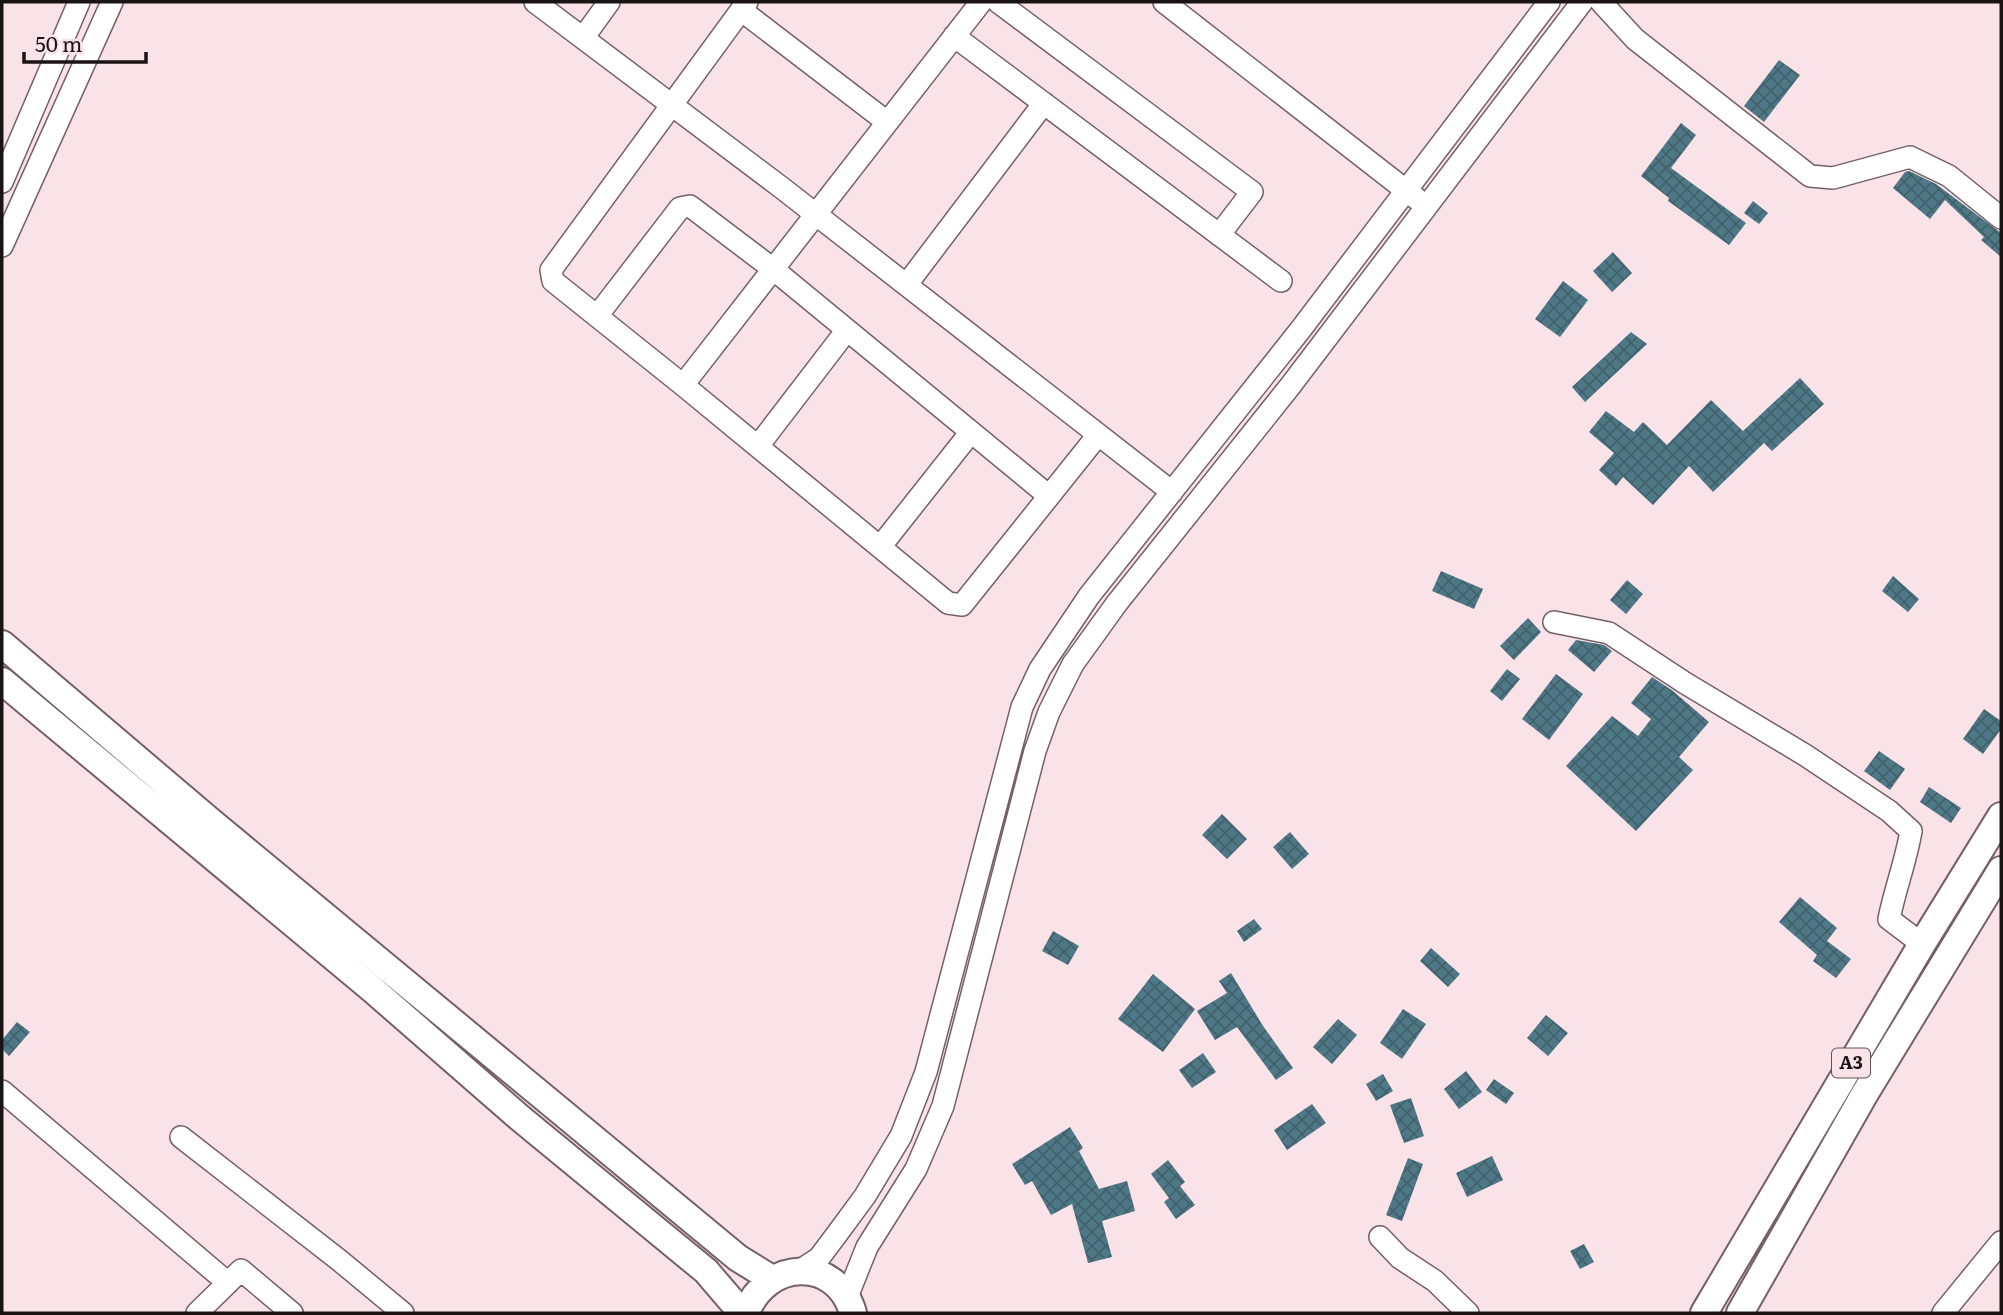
<svg xmlns="http://www.w3.org/2000/svg" width="2003" height="1315" viewBox="0 0 2003 1315" font-family="Literata,serif">
<style>
.building{fill:url(#building-cross-hatch)}
.lines{fill:none;stroke-linecap:round;stroke-linejoin:round}
.minor-casing{stroke:#746065;stroke-width:24}
.major-casing{stroke:#746065;stroke-width:30}
.minor{stroke:#fff;stroke-width:21}
.major{stroke:#fff;stroke-width:26}
.labels{text-anchor:middle;stroke-width:6;stroke-linejoin:round;paint-order:stroke}
.shield{fill:#fae3e8;stroke:#5e5254;stroke-width:2}
.shield-label{font-size:18px;font-weight:bold;fill:#1b1415}
</style>
<defs>
<pattern id="building-cross-hatch" width="8" height="8" patternUnits="userSpaceOnUse" patternTransform="scale(1.75)"><rect width="8" height="8" fill="#4f7887"/><path d="M0 0l8 8M0 8l8-8" fill="none" stroke="#41616d"/></pattern>
</defs>
<rect width="100%" height="100%" fill="#fae3e8"/>
<!-- building -->
<path class="building" d="M1779 60 1800 75 1764 122 1744 106Z
M1681 123 1696 135 1671 168 1746 223 1729 245 1668 201 1669 198 1641 176Z
M1909 171 1936 184 2001 233V257L1981 240 1984 237 1945 200 1930 219 1893 188 1905 172Z
M1753 201 1768 213 1759 224 1744 213Z
M1613 252 1632 273 1612 292 1593 271Z
M1563 281 1588 300 1560 337 1535 319Z
M1631 332 1647 344 1585 402 1572 387Z
M1800 378 1824 404 1772 451 1764 443 1713 492 1689 466 1653 505 1623 477 1616 486 1599 470 1614 453 1589 432 1606 411 1634 432 1643 422 1667 445 1711 400 1743 431Z
M1441 571 1483 589 1474 609 1432 591Z
M1893 576 1919 599 1908 612 1882 591Z
M1627 580 1643 594 1626 614 1610 600Z
M1528 618 1541 632 1514 660 1500 646Z
M1576 640 1604 645 1612 651 1594 672 1568 650Z
M1507 669 1520 679 1502 701 1490 691Z
M1556 674 1583 694 1549 740 1522 719Z
M1652 677 1673 691 1709 722 1679 757 1693 770 1636 831 1566 766 1612 716 1638 736 1651 719 1631 703Z
M1984 709 2001 721V729L1983 754 1963 739Z
M1879 751 1905 769 1890 790 1864 771Z
M1929 787 1961 808 1951 823 1920 802Z
M1222 814 1247 839 1227 859 1202 835Z
M1290 832 1309 854 1292 869 1273 847Z
M1800 897 1837 928 1827 941 1851 959 1836 978 1813 961 1817 955 1779 922Z
M1254 919 1262 929 1244 942 1237 931Z
M1053 931 1079 946 1068 965 1042 951Z
M1431 948 1460 974 1448 987 1420 961Z
M1231 973 1263 1026 1293 1068 1276 1080 1237 1027 1215 1040 1197 1011 1227 993 1219 981Z
M1153 974 1195 1009 1163 1052 1118 1019Z
M1403 1009 1426 1024 1402 1059 1380 1043Z
M1546 1015 1568 1033 1548 1056 1527 1038Z
M1338 1019 1357 1035 1332 1064 1313 1047Z
M17 1022 30 1032 9 1056 2 1049V1040Z
M1203 1053 1216 1072 1192 1088 1179 1070Z
M1466 1071 1482 1092 1459 1109 1444 1089Z
M1383 1074 1393 1091 1376 1101 1366 1084Z
M1494 1079 1514 1093 1506 1104 1486 1090Z
M1411 1098 1424 1136 1404 1143 1390 1105Z
M1312 1104 1326 1123 1287 1150 1274 1130Z
M1070 1127 1083 1148 1079 1151 1099 1189 1127 1181 1135 1211 1102 1221 1112 1257 1088 1263 1072 1204 1051 1215 1032 1181 1025 1185 1012 1164Z
M1492 1156 1503 1180 1467 1197 1456 1173Z
M1408 1158 1423 1164 1402 1221 1386 1215Z
M1168 1160 1185 1182 1180 1186 1195 1205 1176 1219 1164 1202 1169 1198 1151 1174Z
M1584 1244 1594 1262 1580 1269 1570 1251Z"/>
<g class="lines">
<defs>
<path id="minor" d="M535 2 782 188 1172 492
M747 2 551 270 553 281 683 385 948 603 962 605 1098 435
M998 2 1252 192 1219 235
M1164 2 1417 199
M1601 2 1635 39 1810 176 1833 178 1910 157 1949 176 2001 218
M741 10 887 122
M954 36 1281 281
M583 38 609 2
M2 182 79 2
M2 246 112 2
M907 284 1044 103
M597 316 680 208 690 206 773 269 1049 496
M683 385 981 2
M758 446 847 330
M880 547 971 432
M1554 622 1609 633 1685 683 1805 755 1889 811 1911 831C1906 861 1895 889 1889 919L1922 944
M2 1091 228 1283
M181 1137 339 1260 403 1313
M1380 1237 1400 1258 1435 1281 1468 1313
M799 1271 819 1258 837 1234 865 1196 901 1136 926 1072 1022 707 1040 669 1089 596 1301 329 1549 2
M847 1297 867 1247 916 1169 943 1106 1035 751 1049 712 1073 664 1117 603 1291 385 1582 2
M197 1313 241 1270 292 1313
M1943 1313 2001 1242"/>
<path id="major" d="M2 644 210 821 738 1258 772 1279
M2 681 372 989 520 1118 706 1271 742 1313
M746 1313C766 1259 837 1256 853 1313
M1704 1313 1922 944 2001 816
M1740 1313 1864 1095 2001 870"/>
</defs>
<!-- minor casing -->
<use href="#minor" class="minor-casing"/>
<!-- major casing -->
<use href="#major" class="major-casing"/>
<!-- minor -->
<use href="#minor" class="minor"/>
<!-- major -->
<use href="#major" class="major"/>
</g>
<g class="labels">
<!-- shield labels -->
<rect class="shield" x="1832" y="1048.5" width="38" height="29" rx="5"/>
<g class="shield-label">
<text x="1851" y="1069">A3</text>
</g>
</g>
<!-- border -->
<rect width="2003" height="1315" fill="none" stroke="#1b1415" stroke-width="7"/>
<!-- scale -->
<path d="M24 52v10h122v-10" fill="none" stroke="#1b1415" stroke-width="3.5"/>
<text x="35" y="52" font-size="21" fill="#1b1415" stroke="#fae3e8" stroke-width="5" paint-order="stroke">50 m</text>
</svg>
